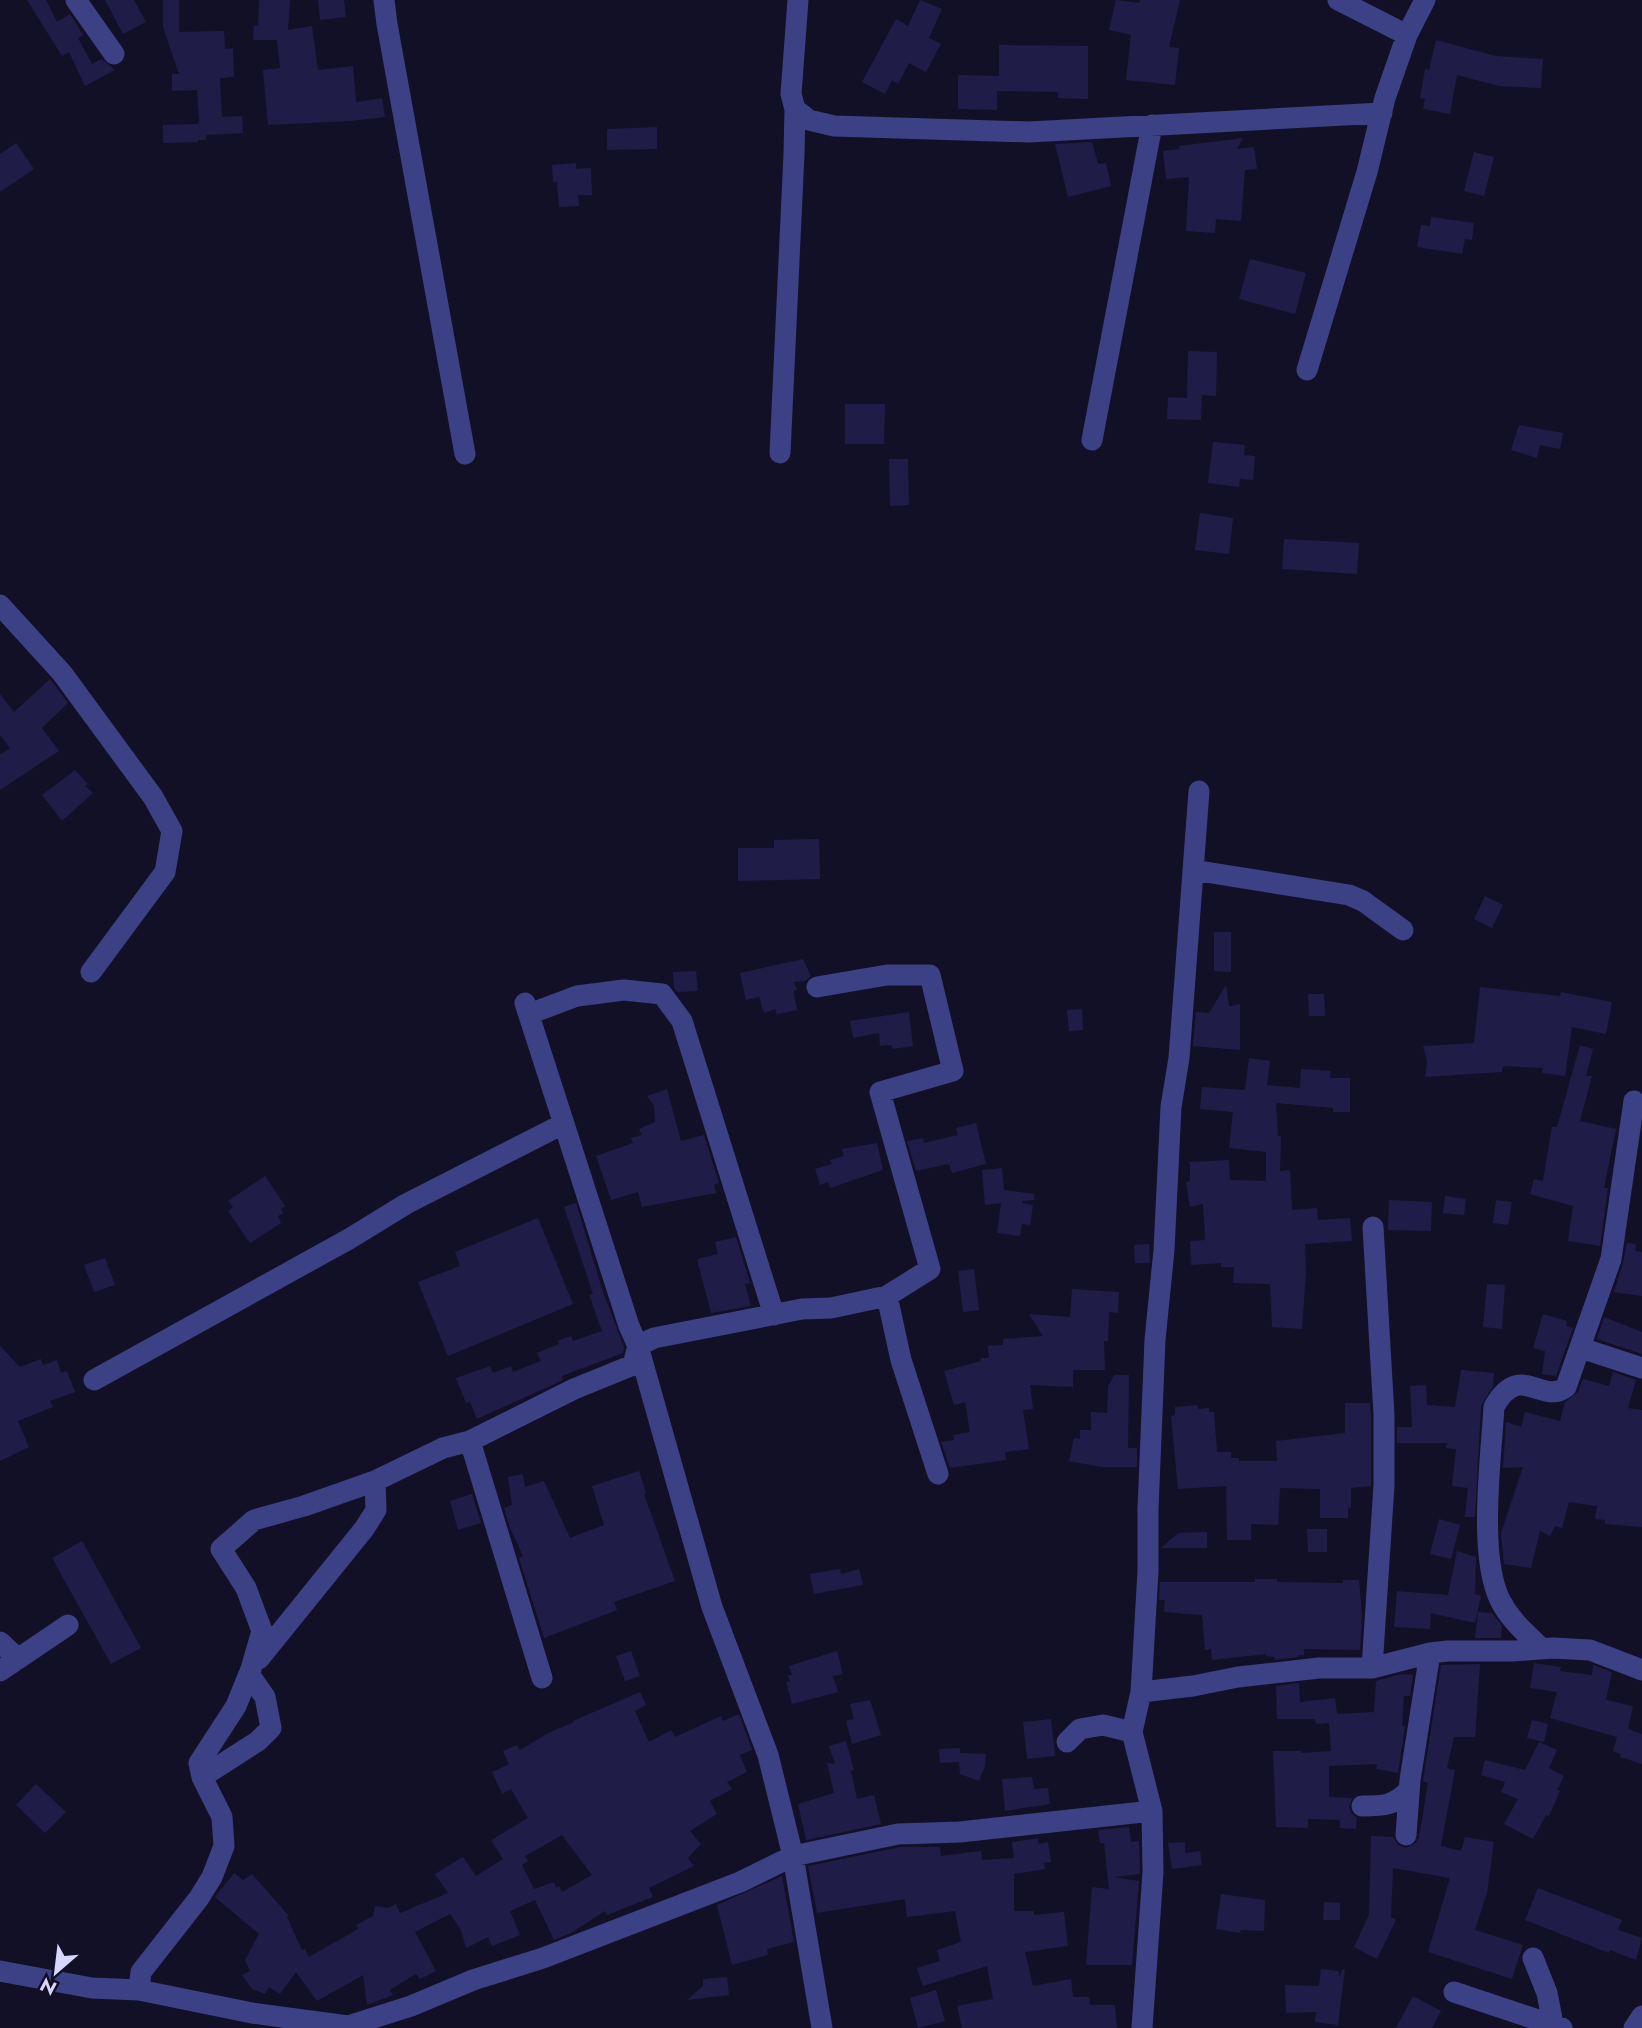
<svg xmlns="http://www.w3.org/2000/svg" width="1642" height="2028" viewBox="0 0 1642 2028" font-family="Jost,sans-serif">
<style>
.building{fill:#201c48;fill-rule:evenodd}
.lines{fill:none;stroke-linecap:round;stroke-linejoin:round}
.minor{stroke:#3c4185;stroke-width:21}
</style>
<rect width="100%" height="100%" fill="#121027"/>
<!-- building -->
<path class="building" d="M27 0H46L57 22 70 14 83 35 78 38 92 64 102 59 115 70 85 86 69 52 62 56Z
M105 0H134L146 22 123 34Z
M163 0H179V32L224 31 225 49 233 48 234 77 220 78 222 117 242 116 243 133 206 135V140H198V142L163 143V125L198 124 199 120 197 90 172 91V74H179L163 27Z
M259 0H290L288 30 312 26 318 70 353 66 356 102 382 98 385 117 351 121 268 125 263 70 280 68 277 40H253L254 25 258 26Z
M318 0H344L346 17 320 20Z
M920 0 942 9 929 38 941 44 926 72 909 63 898 84 892 80 885 94 862 82 896 19 908 26Z
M1116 0 1139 3 1140 0H1180L1169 47 1179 48 1175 85 1126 80 1131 35 1109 30Z
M1436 40 1496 56 1543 59 1541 88 1499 86 1457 75 1450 114 1423 109 1425 99 1420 98 1425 69 1429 70Z
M999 45 1088 46V99L1058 98V92L997 91V110L958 109V75L999 76Z
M657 127V149L607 150V129Z
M1243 138 1237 149 1254 147 1257 169 1245 170 1241 221 1216 219 1215 233 1186 231 1189 177 1166 179 1163 151 1180 149 1179 146Z
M1092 142 1098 164 1106 163 1111 186 1068 197 1055 144Z
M16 143 34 169 0 192V154Z
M1474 152 1494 157 1484 196 1464 191Z
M576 163V169L591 168 592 195H578L579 206 559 207 557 182H553L552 165Z
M1431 217 1474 223 1472 240 1465 239 1462 254 1417 247 1421 225 1430 226Z
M1250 259 1306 273 1295 314 1239 299Z
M1188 351 1217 352 1216 396 1202 395 1201 420 1167 419 1168 397 1187 398Z
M845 404H885L884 444H845Z
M1519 425 1563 433 1560 449 1540 445 1537 458 1511 450Z
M1213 442 1245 445 1244 455 1255 456 1253 480 1240 479 1239 487 1208 483Z
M889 459H908L909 505 890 506Z
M1200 513 1233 518 1229 554 1195 550Z
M1284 539 1359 543 1357 574 1282 569Z
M50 679 68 703 42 728 59 751 0 790V755L10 748 0 735V694L14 712Z
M75 770 88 784 85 786 93 793 62 821 42 795Z
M819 839 820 879 738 881V848H774V840Z
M1485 896 1503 905 1492 928 1474 919Z
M1214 932H1231V972L1214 971Z
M803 959 811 976 805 981 794 982 797 990 794 991V995L797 1010 777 1014 775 1009 764 1013 759 997 746 1000 740 973Z
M696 971 698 991 677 992 674 988 673 972Z
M1226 985 1229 1006 1240 1004V1050L1193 1046 1196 1012 1209 1013Z
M1480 987 1560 996 1561 992 1612 1002 1606 1034 1572 1027 1565 1076 1542 1073 1543 1068 1503 1066 1502 1072 1425 1077 1427 1061 1423 1046 1474 1043Z
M1308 994H1324L1325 1016H1309Z
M1082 1009 1083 1030 1069 1031 1067 1010Z
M909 1012 913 1046 892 1049V1045L880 1046 879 1033 853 1038 850 1021Z
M1580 1045 1593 1049 1586 1076H1592L1580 1121 1616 1129 1604 1188H1608L1600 1246 1568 1241 1573 1206 1530 1194 1534 1179 1543 1181 1552 1127H1557Z
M1249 1058 1270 1061 1267 1085 1300 1088 1301 1069 1331 1071 1330 1078H1350V1112H1333V1108L1276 1103 1278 1136H1281L1280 1171 1290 1170 1292 1210 1317 1208 1318 1220 1350 1218 1352 1241 1305 1244 1306 1272 1302 1329 1272 1327 1270 1284 1233 1283 1234 1267H1221V1263L1191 1265 1190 1241 1205 1240 1203 1204 1190 1207 1186 1182 1190 1181V1162L1229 1160 1230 1180 1266 1181V1152L1229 1148 1233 1112 1200 1109 1202 1087 1245 1090Z
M667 1089 681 1141 704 1135 719 1183 714 1185 716 1193 642 1207 638 1192 611 1200 596 1156 633 1143 631 1138 642 1135 639 1129 655 1122 654 1106 647 1096Z
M976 1123 986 1164 952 1173 949 1164 916 1171 907 1141 923 1138 924 1143 958 1135 956 1128Z
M877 1143 883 1170 830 1188 828 1182 820 1185 815 1169 832 1164 830 1160 844 1156 842 1149Z
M1002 1168 1004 1190 1034 1194V1200L1023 1201 1022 1203 1033 1205 1030 1225 1022 1224 1020 1236 997 1233 1001 1203 985 1205 982 1170Z
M265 1176 285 1206 281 1209 283 1213 278 1216 281 1223 250 1243 228 1211 233 1207 228 1201Z
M1445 1196 1466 1199 1464 1215 1443 1213Z
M1389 1200 1432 1202 1431 1231 1388 1230Z
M1496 1200 1512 1202 1508 1225 1493 1223Z
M576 1203 603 1292 624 1347 623 1353 562 1376 563 1380 477 1419 470 1402 466 1403 456 1378 490 1366 493 1373 511 1366 513 1372 541 1361 537 1353 559 1344 557 1341 571 1336 573 1341 602 1331 589 1295 593 1294 564 1207Z
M538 1218 573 1304 448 1356 418 1282 460 1266 455 1252Z
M736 1237 750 1283 745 1284 751 1306 711 1313 697 1259 718 1254 715 1242Z
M1627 1243 1636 1244 1635 1251 1642 1252V1296L1614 1292 1623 1263Z
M1149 1244 1150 1263H1135L1134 1245Z
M105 1258 115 1285 94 1292 84 1265Z
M974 1269 979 1310 963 1312 958 1271Z
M1487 1284 1505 1285 1502 1329 1483 1327Z
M1072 1289 1119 1292 1118 1313 1109 1312 1108 1341H1104L1105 1370H1073V1387L1030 1385 1033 1409 1023 1410 1029 1449 1005 1452 1006 1460 950 1468 941 1442 954 1440 953 1435 970 1432 965 1402 954 1405 944 1371 981 1361V1358H989L988 1346 1003 1345V1339L1043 1336 1029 1314 1070 1317Z
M1543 1314 1567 1321 1566 1326 1573 1328 1556 1376 1542 1374 1545 1351 1533 1348Z
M1604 1317 1642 1332V1354L1597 1339Z
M0 1346 20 1367 41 1359 43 1365 57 1360 61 1373 67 1371 75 1392 50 1401 53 1407 18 1421 29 1447 0 1461Z
M1461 1370 1494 1373 1493 1386 1481 1406 1475 1517H1465L1468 1488 1452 1486 1456 1449 1446 1448 1447 1443H1397V1427H1412L1410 1386 1426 1385 1427 1405 1455 1407Z
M1613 1372 1636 1380 1628 1408 1642 1410V1527L1605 1524V1520L1595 1519 1597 1506 1569 1502 1562 1528 1555 1526 1550 1536 1540 1531 1531 1568 1504 1564 1501 1533 1523 1467 1503 1468 1506 1422 1521 1427 1525 1412 1560 1421 1565 1402 1578 1392 1583 1379 1609 1386Z
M1114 1375H1129L1128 1448H1137V1467H1101L1069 1461 1074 1438 1080 1439V1430H1091V1412L1107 1413 1108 1386Z
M1345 1403H1370L1371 1415V1486L1351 1488V1508H1348V1518H1320V1489L1280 1488 1278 1525 1251 1524V1540H1227L1226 1486 1178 1489 1171 1416 1175 1415V1407L1197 1405 1198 1409 1209 1408V1412H1214L1217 1452H1231V1458H1239V1461H1277L1276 1441 1345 1433Z
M639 1471 646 1493 644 1494 675 1581 614 1602 617 1610 544 1638 519 1558 523 1556 510 1528 504 1508 512 1505 508 1477 523 1474 525 1487 544 1481 570 1538 604 1525 592 1486Z
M472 1494 481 1523 458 1530 450 1501Z
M1439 1519 1460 1525 1451 1559 1430 1554Z
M1307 1529H1327V1552H1308Z
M1207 1532V1548H1161L1178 1533Z
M82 1541 141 1648 111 1664 52 1558Z
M1457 1551 1476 1557 1475 1594 1481 1596 1475 1623 1431 1613 1430 1629 1394 1627 1397 1591 1448 1595Z
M840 1569 841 1574 859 1569 863 1585 814 1594 810 1574Z
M1255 1579H1277V1582L1343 1583V1580H1359L1362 1614 1360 1650 1304 1649V1655H1298V1657L1275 1660V1657L1266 1656V1654L1212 1660 1211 1649 1205 1650 1202 1615 1164 1612 1165 1600H1159L1160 1582H1255Z
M1478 1612 1492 1613 1502 1626 1501 1638H1475Z
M631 1651 640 1676 625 1681 616 1656Z
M837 1651 843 1674 833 1676 838 1692 792 1704 786 1682 790 1681 788 1675H792L789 1666Z
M1534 1663 1561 1667 1560 1671 1592 1675 1593 1665 1612 1672 1606 1700 1633 1706 1628 1729 1642 1734V1764L1620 1757 1621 1754 1613 1751 1617 1737 1550 1718 1557 1692 1530 1688Z
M1480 1664 1475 1737H1454L1447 1768 1455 1770 1441 1846 1461 1851 1465 1837 1494 1842 1487 1893 1475 1930 1523 1945 1512 1979 1428 1952 1450 1878 1393 1868 1391 1917 1396 1920 1377 1959 1354 1947 1369 1915 1371 1836 1393 1837 1398 1845 1406 1848 1416 1843 1419 1837 1428 1783 1423 1781 1441 1665Z
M1401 1674 1413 1675 1410 1696H1404L1402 1726H1405L1398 1773 1376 1769 1377 1764 1329 1766V1797L1352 1798 1349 1807 1351 1813 1357 1818 1356 1829 1340 1828V1820L1308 1819V1828L1276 1827 1273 1751H1301V1753L1331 1751 1329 1723 1316 1724 1315 1719H1277L1276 1686 1299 1683 1300 1702 1335 1698 1337 1714 1374 1712 1376 1681Z
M640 1692 646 1705 635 1711 649 1742 671 1730 675 1737 721 1716 723 1721 739 1714 752 1750 740 1755 747 1772 727 1782 732 1789 710 1801 717 1814 690 1831 701 1844 688 1858 694 1866 649 1888 653 1897 607 1915 605 1911 571 1933 554 1940 535 1900 510 1911 520 1935 492 1946 488 1937 466 1948 461 1930 450 1914 415 1932 436 1971 420 1979 416 1974 390 1990 393 1995 367 2005 363 1975 317 2001 296 1972 280 1994 269 1987 265 1994 252 1989 242 1975 250 1971 245 1960 259 1934 215 1897 234 1873 243 1880 252 1874 289 1916 287 1917 302 1950 305 1949 309 1957 358 1929 356 1925 373 1916 375 1906 388 1908 396 1904 400 1913 448 1893 435 1874 463 1857 476 1876 503 1859 491 1840 528 1818 511 1789 502 1794 492 1772 509 1764 503 1751 517 1745 520 1750 552 1731 573 1723V1721ZM562 1835 592 1875 562 1892 559 1886 556 1888 554 1882 534 1889 522 1865 528 1861 525 1856Z
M870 1700 881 1735 852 1744 846 1721 854 1719 850 1704Z
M1051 1719 1055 1756 1027 1759 1023 1722Z
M1532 1720 1548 1724 1544 1742 1527 1738Z
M846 1741 854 1770 851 1771 857 1799 874 1795 881 1824 806 1840 798 1804 834 1793 827 1763 835 1764 829 1746Z
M1539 1742 1557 1750 1549 1768 1564 1776 1557 1790 1560 1791 1549 1816 1546 1815 1533 1839 1504 1824 1518 1799 1501 1792 1505 1782 1481 1775 1485 1760 1525 1770Z
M960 1748V1753L986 1754 985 1766 979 1781 960 1774 959 1762 940 1763 939 1749Z
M1032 1777 1034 1789 1048 1788 1050 1804 1005 1811 1002 1779Z
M36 1784 66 1812 45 1833 16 1805Z
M1129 1827 1131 1842 1139 1841 1140 1874 1114 1877 1139 1881 1132 1965H1086L1092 1887 1109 1889 1104 1843H1100L1098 1830Z
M1038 1838 1039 1844 1048 1842 1051 1862 1044 1863 1045 1869 1014 1874V1911H1034V1915L1064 1912 1068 1946 1025 1952 1033 1986 1071 1979 1073 1997H1089L1090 2005H1115L1117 2028H962L957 2006 993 1999 987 1966 923 1986 917 1968 940 1961 937 1950 961 1942 955 1911 907 1917 905 1899 817 1913 808 1866 900 1847H940L941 1856 981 1851 982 1860 1014 1858 1012 1842Z
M1185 1842V1853L1200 1851 1202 1865 1172 1869 1168 1843Z
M782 1876 794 1942 767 1949 768 1955 732 1965 717 1905Z
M1538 1888 1622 1920 1618 1930 1642 1938 1636 1960 1610 1950 1609 1953 1525 1920Z
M1221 1894 1265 1900 1264 1931 1241 1930 1240 1933 1216 1929Z
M1324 1902 1340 1903V1920H1323Z
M1321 1969 1339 1971V1977L1343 1969H1345L1338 2025 1315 2022 1316 2012 1286 2013 1285 1985 1319 1986Z
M727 1977 729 1995 687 2000 703 1986V1979Z
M936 1990 945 2021 918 2028 910 1998Z
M1413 1996 1441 2011 1432 2028H1396Z"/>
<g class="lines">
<!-- minor -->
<path class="minor" d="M76 0 114 54
M384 0 387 24 465 454
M798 0 791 94 795 109 809 120 834 126 1029 132 1382 113
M1338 0 1407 35
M1307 370 1367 172 1385 98 1407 35 1425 0
M1092 440 1152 125
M780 453 794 154 795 109
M0 605 62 673 153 797 172 831 165 872 91 972
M1193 870 1349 895 1363 901 1403 930
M525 1003 629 1326 638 1346 712 1607 768 1755 793 1856 822 2028
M529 1014 577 996 624 990 662 994 682 1021 774 1315
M887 1296 901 1360 938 1474
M1581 1348 1642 1368
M94 1380 349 1239 406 1204 563 1124
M0 1642 18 1659
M1542 1649C1526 1633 1510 1620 1500 1600 1478 1555 1491 1458 1494 1407 1520 1360 1542 1406 1566 1387L1611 1259 1634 1101
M259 1659 364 1529 376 1510 375 1481
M1372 1668 1384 1485V1415L1373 1227
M0 1671 68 1625
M542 1678 470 1441 574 1389 633 1365 638 1346 654 1338 802 1309 831 1308 887 1296 930 1269 880 1092 953 1071 930 975H887L817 987
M1141 1692 1193 1686 1238 1677 1319 1668H1372L1430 1653 1448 1651H1512L1553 1648 1590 1650 1642 1670
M1067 1742 1080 1729 1103 1725 1132 1732
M202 1777 258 1741 271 1728 265 1697 249 1674
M1362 1806C1383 1806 1394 1806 1409 1790
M1406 1835 1410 1780 1430 1653
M1533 1958 1547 1993 1553 2024
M0 1971 92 1988 139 1990 252 2013 348 2026 411 2006 473 1980 543 1958 740 1882 793 1856 898 1834 960 1832 1152 1811
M139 1990 141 1972 199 1898 212 1877 224 1846 222 1817 202 1777 199 1763 236 1706 251 1669 262 1631 246 1588 221 1549 254 1520 304 1506 375 1481 443 1448 470 1441
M1454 1992 1562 2028
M1142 2028 1153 1872 1152 1811 1132 1732 1141 1692 1148 1571V1509L1155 1340 1164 1250 1171 1107 1179 1058 1199 791
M1634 2028 1642 2016"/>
</g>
<!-- north arrow -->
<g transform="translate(56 1972) rotate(208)" stroke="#121027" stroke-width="5" paint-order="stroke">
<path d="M0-5L12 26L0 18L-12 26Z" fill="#d7d7fe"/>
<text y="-10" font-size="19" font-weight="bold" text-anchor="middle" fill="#d7d7fe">N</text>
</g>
</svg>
